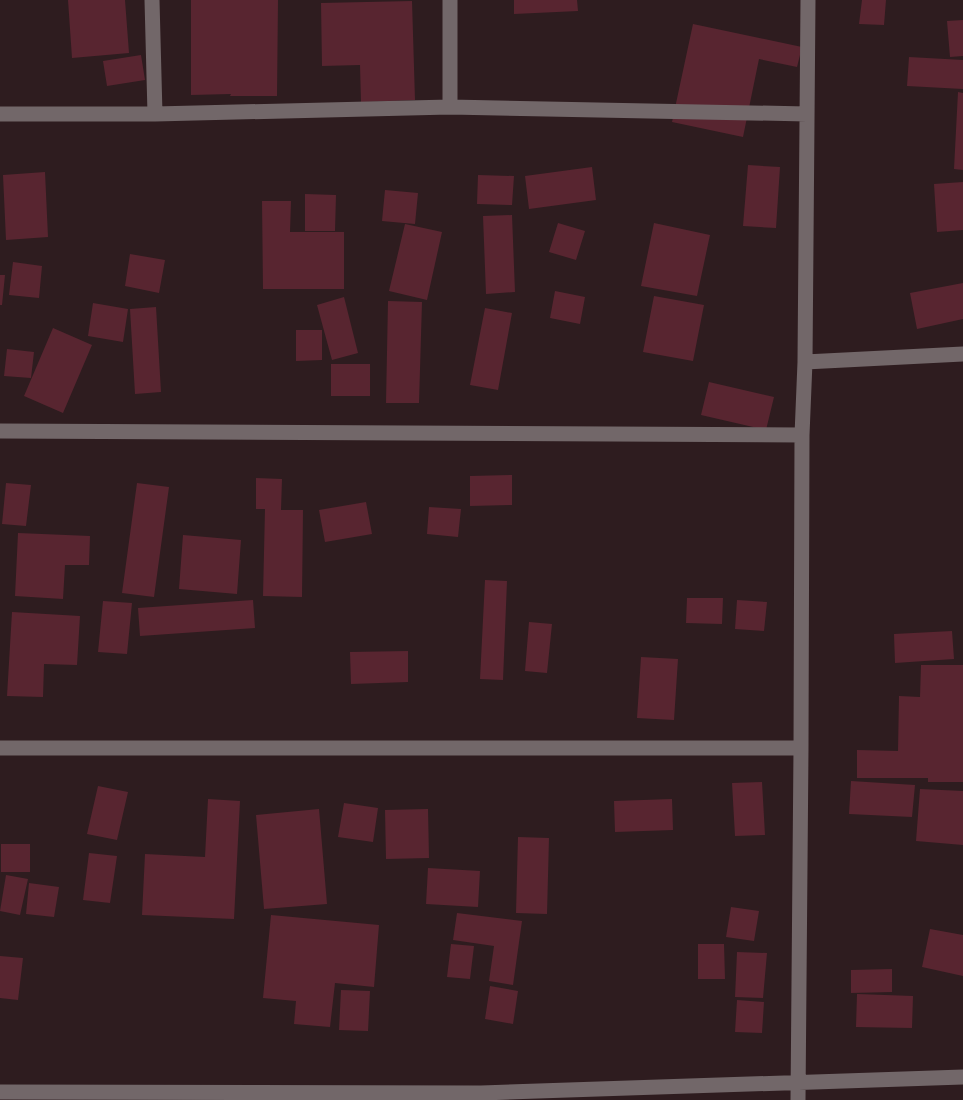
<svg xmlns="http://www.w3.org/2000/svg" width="963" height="1100" viewBox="0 0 963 1100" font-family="Overpass,sans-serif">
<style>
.building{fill:#582530}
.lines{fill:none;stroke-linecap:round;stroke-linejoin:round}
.minor{stroke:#726769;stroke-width:15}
</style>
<rect width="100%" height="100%" fill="#2e1c1f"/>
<!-- building -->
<path class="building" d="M68 0H125L129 53 72 58Z
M191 0H278L277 96H230L231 94 191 95Z
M514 0H577L578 11 514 14Z
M862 0H886L884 25 859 24Z
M412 1 415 100 361 102 360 65 322 66 321 3Z
M963 20V56L950 57 947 21Z
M693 24 802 47 797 67 759 59 743 137 672 122Z
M141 55 145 80 107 86 103 61Z
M909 57 963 60V89L907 86Z
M958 92 963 93V170L954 169Z
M748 165 780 167 776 228 743 226Z
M592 167 596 200 529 209 525 176Z
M45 172 48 237 6 240 3 175Z
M478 175 514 176 512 205 477 204Z
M963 182V230L937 232 934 184Z
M385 190 418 193 415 224 382 221Z
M305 194 336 195 335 231H305Z
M262 201H291L290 232H344V289H263Z
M512 215 515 292 486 294 483 216Z
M558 223 585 231 576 260 549 252Z
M654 223 710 235 697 296 641 286Z
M405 224 442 232 427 300 389 291Z
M130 254 165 260 159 293 125 286Z
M13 262 42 266 39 298 9 295Z
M0 275H5L2 305H0Z
M963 283V319L917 329 910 293Z
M555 291 585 297 580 324 550 318Z
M654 296 704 305 693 361 643 352Z
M344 297 358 353 332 360 317 305Z
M388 301 422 302 419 403H386Z
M93 303 128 309 123 342 88 336Z
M156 307 161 392 135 394 130 309Z
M485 308 512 313 498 390 470 385Z
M53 328 92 345 63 413 24 396Z
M296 330H322V360L296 361Z
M7 349 34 352 31 378 4 376Z
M331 364H370V396H331Z
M709 382 774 397 766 430 701 415Z
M512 475V505L470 506V476Z
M256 478 282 479 281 510H303L302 597 263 596 265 509H256Z
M6 483 31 485 26 526 2 524Z
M137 483 169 487 154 597 122 593Z
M366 502 372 534 325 542 319 510Z
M429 507 461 509 458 537 427 534Z
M18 533 90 536 89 565H65L63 599 15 596Z
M183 535 241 540 237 594 179 589Z
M485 580 507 581 503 680 480 679Z
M687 598H723L722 624 686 623Z
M253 600 255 628 140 636 138 608Z
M737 600 767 602 764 631 735 629Z
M103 601 132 603 127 654 98 652Z
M12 612 80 616 77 665 44 664 43 697 7 696Z
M529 622 552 624 547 673 525 671Z
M952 631 954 659 895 663 894 634Z
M408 651V682L351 684 350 652Z
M641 657 678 659 674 720 637 718Z
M921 665H963V782H928V778H857V750L898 751 899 696 920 697Z
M851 781 915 785 912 817 849 814Z
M762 782 765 835 735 836 732 783Z
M98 786 128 792 117 840 87 834Z
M920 789 963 791V845L916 841Z
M208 799 240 801 234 919 142 915 145 854 205 857Z
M672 799 673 830 615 832 614 801Z
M344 803 378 808 373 842 338 837Z
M319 809 327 904 264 909 256 815Z
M428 809 429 858 386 859 385 810Z
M518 837 549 838 547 914 516 913Z
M1 844H30V872H1Z
M89 853 117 856 110 903 83 900Z
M428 868 480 871 478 907 426 904Z
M6 875 28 879 20 915 0 911Z
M29 883 59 887 54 917 26 914Z
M731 907 759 911 754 941 726 937Z
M457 913 522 921 513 985 489 981 494 946 453 940Z
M271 915 379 925 374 987 335 983 330 1027 294 1024 296 1001 263 998Z
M930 929 963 935V976L922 967Z
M451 944 474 946 470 979 447 977Z
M698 944H724L725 979H698Z
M737 952 767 953 763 998 735 997Z
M0 956 23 958 18 1000 0 998Z
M892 969V992L851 993V970Z
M490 986 518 991 513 1024 485 1019Z
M341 990 370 991 368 1031 339 1030Z
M857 994 913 996 912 1028 856 1027Z
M737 1000 764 1002 762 1033 735 1032Z"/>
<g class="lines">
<!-- minor -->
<path class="minor" d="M152 0 155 114
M450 0V107
M0 114H155L450 107 807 114
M805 362 963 354
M0 431 802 435
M0 748H801
M0 1092 481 1093 963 1077
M798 1100 801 748 802 435 805 362 808 0"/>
</g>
</svg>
